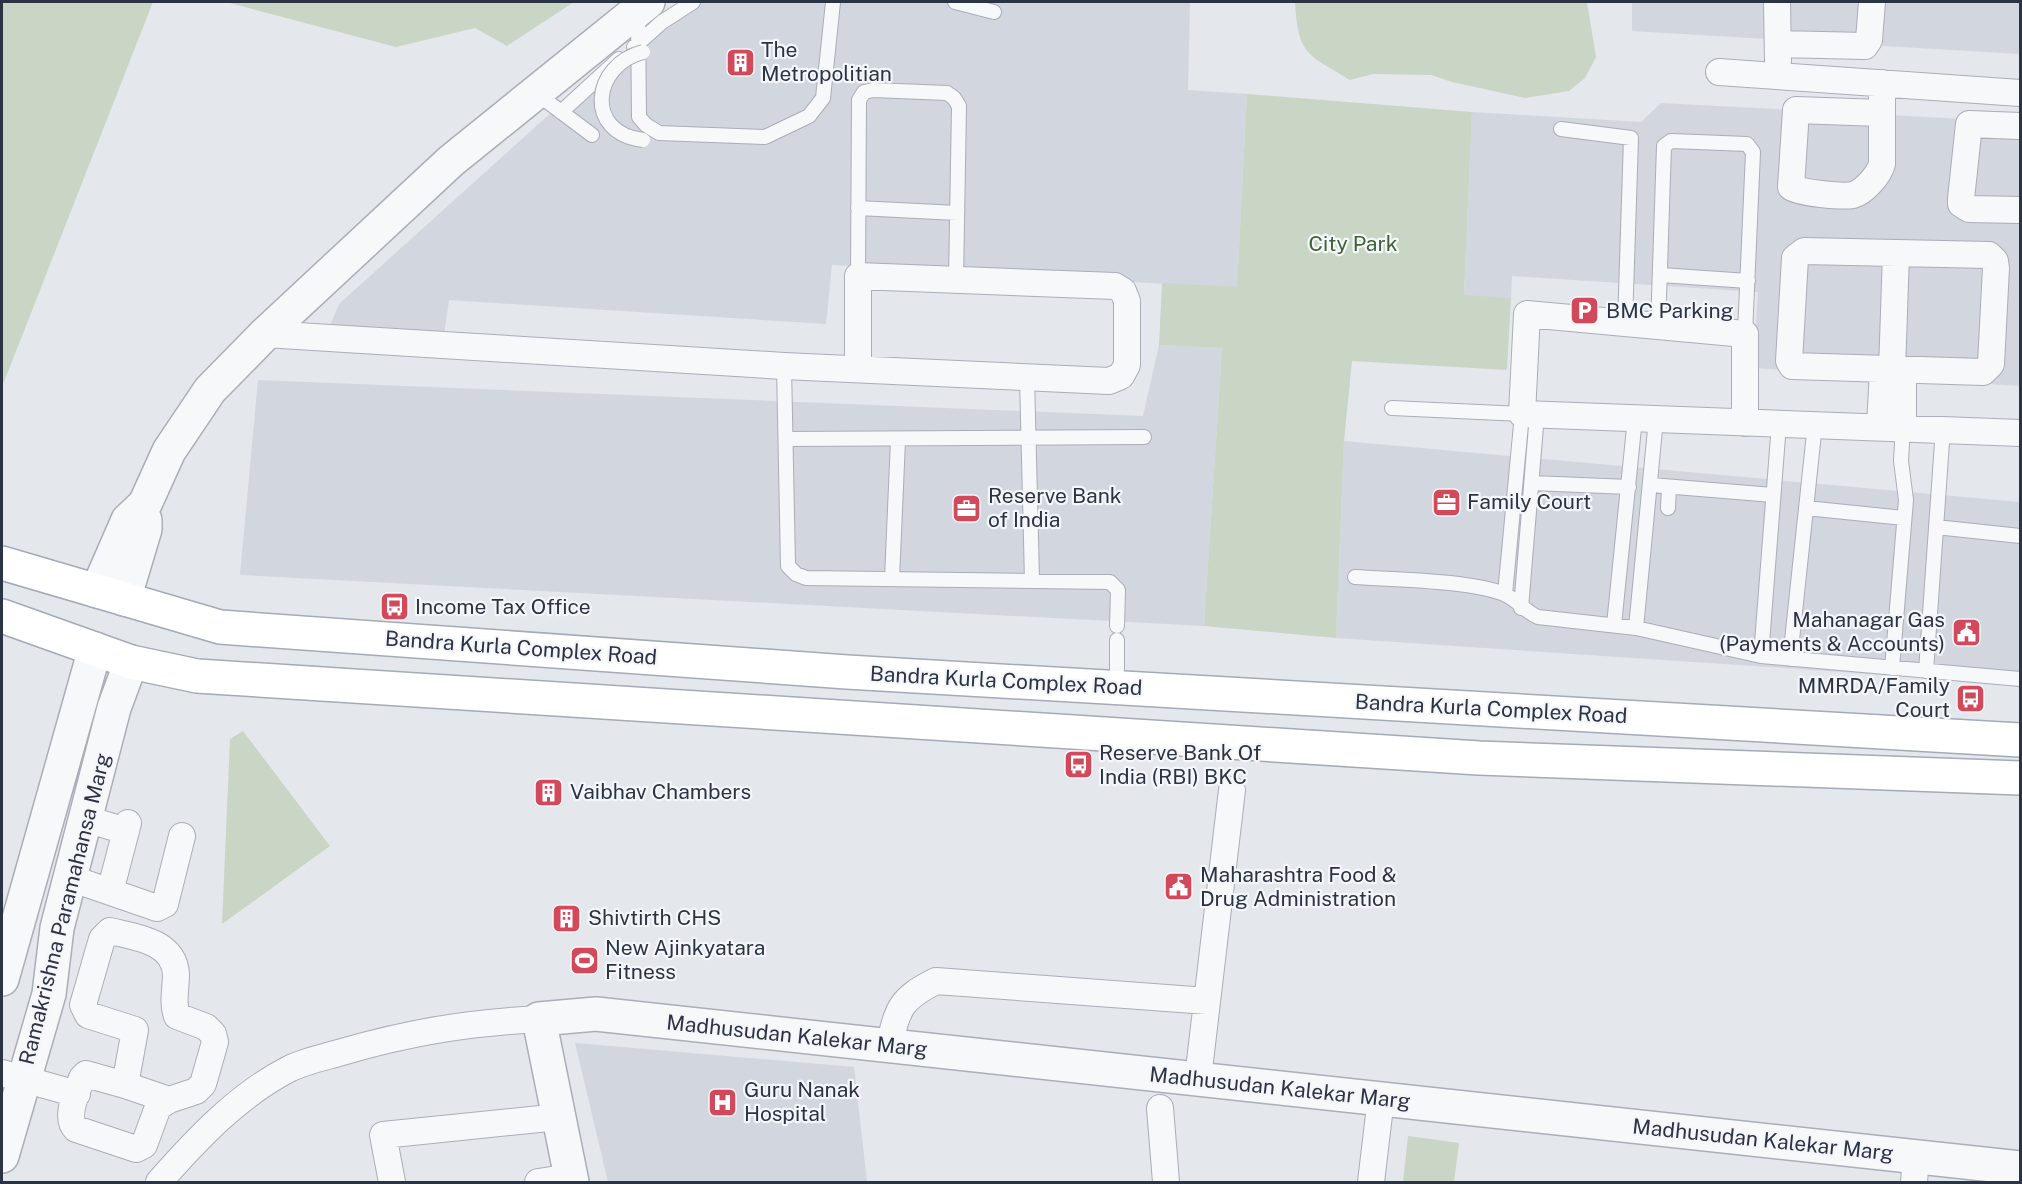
<svg xmlns="http://www.w3.org/2000/svg" width="2022" height="1184" viewBox="0 0 2022 1184" font-family="'Public Sans',sans-serif">
<style>
.built{fill:#d2d6de}
.green{fill:#c9d6c5}
.lines{fill:none;stroke-linecap:round;stroke-linejoin:round}
.service-casing{stroke:#a9aeb7;stroke-width:16}
.minor-casing{stroke:#a9aeb7;stroke-width:28}
.tertiary-casing{stroke:#a9aeb7;stroke-width:36}
.primary-casing{stroke:#a3abb8;stroke-width:36}
.service{stroke:#f7f8fa;stroke-width:14}
.minor{stroke:#f7f8fa;stroke-width:26}
.tertiary{stroke:#f7f8fa;stroke-width:33}
.primary{stroke:#fff;stroke-width:33}
.service-bridge-casing{stroke:#a9aeb7;stroke-width:16;stroke-linecap:butt}
.service-bridge{stroke:#f7f8fa;stroke-width:14}
.labels{text-anchor:middle;stroke-width:4.5;stroke-linejoin:round;paint-order:stroke}
.poi-label{font-size:21px;fill:#2b3445;stroke:#f4f6f9;text-anchor:start}
.park-label{font-size:21px;fill:#3f6138;stroke:#f4f6f9}
.street-label{font-size:21px;fill:#2b3445;stroke:#f4f6f9}
</style>
<rect width="100%" height="100%" fill="#e4e7ec"/>
<!-- built -->
<path class="built" d="M688 2H1190L1188 90 1247 94 1237 288 832 265 826 324 449 300 444 335 329 328 339 304 543 120Z
M1632 2H2020V54L1632 31Z
M1661 103 2020 122V386L1753 368 1758 292 1512 276 1511 298 1464 296 1472 112 1641 122Z
M1159 345 1222 348 1204 626 240 575 258 380 1143 416Z
M1344 441 2020 502V684L1336 638Z
M575 1043 854 1067 867 1182H608Z"/>
<!-- green -->
<path class="green" d="M2 2H153L2 387Z
M226 2H574L507 46 475 28 396 47Z
M1295 2H1587L1596 57 1585 78 1569 91 1525 98 1452 82 1431 75 1373 74 1350 80C1308 54 1298 56 1295 2Z
M1247 94 1472 112 1464 295 1511 298 1507 370 1352 361 1344 441 1336 638 1204 626 1222 348 1159 345 1162 283 1237 287Z
M243 731 330 846 222 924 230 739Z
M1408 1136 1459 1143 1454 1182H1403Z"/>
<g class="lines">
<defs>
<path id="service" d="M955 2 994 12
M638 15 639 117 646 125 659 133 765 137 809 116 823 98 833 2
M634 47 662 22 693 2
M536 93 592 135
M561 112 619 59
M1561 129 1631 138 1625 324
M858 208 957 213
M1661 275 1748 281
M858 276 859 100 864 92 873 90 947 93 954 98 959 106 956 280
M1658 328 1664 146 1671 141 1747 144 1753 152 1745 334
M784 366 788 566 796 574 806 578 1110 582 1118 590 1117 626
M1027 377 1032 580
M1392 408 1522 414 1505 594
M786 439 1144 437
M1532 483 1629 487
M1651 485 1773 495
M1668 508 1669 487
M1806 508 1904 518
M1936 527 2020 536
M1355 577C1395 580 1468 580 1504 594 1517 599 1525 612 1538 617L1636 628 1761 656 2020 679
M892 579 898 440
M1521 608 1537 414
M1614 625 1635 418
M1636 628 1656 419
M1761 656 1779 424
M1790 659 1815 424
M1892 668 1906 500 1901 461 1903 426
M1926 671 1943 428
M1117 687V640"/>
<path id="minor" d="M1777 2 1778 61
M1778 44 1865 46 1869 40 1872 2
M1719 72 2020 93
M1881 113 1796 110 1791 187C1798 193 1843 197 1853 195 1864 192 1879 175 1882 164V83
M2020 126 1969 124 1961 199V204L1969 209 2020 210
M1804 251 1989 255 1995 261 1996 268 1991 364 1983 372 1792 366 1789 361 1795 258Z
M265 334 784 366 1109 381 1121 376 1127 365V301L1123 291 1115 286 858 276V369
M1892 371 1896 253
M1903 371V426
M1745 423V334L1527 314 1522 414 2020 433
M1880 426 1883 370
M86 819 126 831
M70 878 157 908 165 904 182 836
M110 892 128 823
M110 931C135 937 174 941 176 974 176 988 172 1003 177 1016L206 1027 213 1034 215 1042 203 1084 196 1091 169 1100 158 1107 144 1145 136 1149 76 1129C64 1117 77 1092 82 1078L86 1074 125 1085 135 1030 88 1015 83 1005 102 939Z
M889 1046C898 1008 900 999 936 981L1207 1001
M2 1073 77 1094
M1198 1078 1232 790
M125 1085 169 1100
M1160 1108 1166 1182
M159 1182C196 1140 238 1095 289 1069 305 1061 325 1057 342 1052 411 1032 467 1023 539 1019
M392 1182 383 1135 559 1117
M538 1182 571 1177
M1371 1182 1381 1098
M1914 1182 1916 1157"/>
<path id="tertiary" d="M97 591 128 520 145 504 169 451 210 390 265 334 451 161 648 2
M124 599 145 529V520
M2 979 95 649
M2 1156 49 994 57 928 114 708 131 662
M572 1182 539 1019 596 1014 2020 1168"/>
<path id="primary" d="M2 563 220 627 847 672 2020 740
M2 616 131 662 197 676 1479 758 2020 778"/>
</defs>
<!-- service casing -->
<use href="#service" class="service-casing"/>
<!-- minor casing -->
<use href="#minor" class="minor-casing"/>
<!-- tertiary casing -->
<use href="#tertiary" class="tertiary-casing"/>
<!-- primary casing -->
<use href="#primary" class="primary-casing"/>
<!-- service -->
<use href="#service" class="service"/>
<!-- minor -->
<use href="#minor" class="minor"/>
<!-- tertiary -->
<use href="#tertiary" class="tertiary"/>
<!-- primary -->
<use href="#primary" class="primary"/>
<defs>
<path id="service-bridge" d="M643 52C592 65 584 133 643 140"/>
</defs>
<!-- service-bridge casing -->
<use href="#service-bridge" class="service-bridge-casing"/>
<!-- service-bridge -->
<use href="#service-bridge" class="service-bridge"/>
</g>
<!-- icons -->
<defs>
<symbol id="building-square" viewBox="-11 -11 22 22"><rect x="-9" y="-9" width="18" height="18" rx="4" fill="#d1495b" stroke="#f4f6f9"/><path d="M-4-6H4V6H1V3H-1V6H-4ZM-2.5-4.3h1.7v1.8h-1.7ZM.8-4.3h1.7v1.8H.8ZM-2.5-1h1.7V.8h-1.7ZM.8-1h1.7V.8H.8Z" fill="#fff"/></symbol>
<symbol id="parking-square" viewBox="-11 -11 22 22"><rect x="-9" y="-9" width="18" height="18" rx="4" fill="#d1495b" stroke="#f4f6f9"/><path d="M-3.5-5.5H1a3.5 3.5 0 0 1 0 7H-1V5.5H-3.5ZM-1-3.4V-.6H.8a1.4 1.4 0 0 0 0-2.8Z" fill="#fff"/></symbol>
<symbol id="office-square" viewBox="-11 -11 22 22"><rect x="-9" y="-9" width="18" height="18" rx="4" fill="#d1495b" stroke="#f4f6f9"/><path d="M-6-3h4V-5.5h4V-3h4V5H-6ZM-1-4.5V-3h2v-1.5ZM-6 0V1H6V0Z" fill="#fff"/></symbol>
<symbol id="bus-square" viewBox="-11 -11 22 22"><rect x="-9" y="-9" width="18" height="18" rx="4" fill="#d1495b" stroke="#f4f6f9"/><path d="M-5-6H5V4H4V6H2V4H-2V6H-4V4H-5ZM-3.5-4V0h7V-4ZM-3.5 1.2v1.5H-2V1.2ZM2 1.2v1.5H3.5V1.2Z" fill="#fff"/></symbol>
<symbol id="civic-square" viewBox="-11 -11 22 22"><rect x="-9" y="-9" width="18" height="18" rx="4" fill="#d1495b" stroke="#f4f6f9"/><path d="M-.6-6.5H3V-4.5H.6V-3L4-1V1h2V6H-6V1h2V-1L-.6-3ZM-1.2 2.5V6h2.4V2.5Z" fill="#fff"/></symbol>
<symbol id="stadium-square" viewBox="-11 -11 22 22"><rect x="-9" y="-9" width="18" height="18" rx="4" fill="#d1495b" stroke="#f4f6f9"/><path d="M0-5a6.5 5 0 1 0 0 10a6.5 5 0 1 0 0-10ZM-3.5-1.8h7v3.6h-7Z" fill="#fff"/></symbol>
<symbol id="hospital-square" viewBox="-11 -11 22 22"><rect x="-9" y="-9" width="18" height="18" rx="4" fill="#d1495b" stroke="#f4f6f9"/><path d="M-5-5h3v3.5h4V-5h3V5h-3V1.5h-4V5h-3Z" fill="#fff"/></symbol>
</defs>
<g fill-rule="evenodd">
<use href="#building-square" x="724" y="46" width="33" height="33"/>
<use href="#parking-square" x="1568" y="294" width="33" height="33"/>
<use href="#office-square" x="1430" y="486" width="33" height="33"/>
<use href="#office-square" x="950" y="492" width="33" height="33"/>
<use href="#bus-square" x="378" y="590" width="33" height="33"/>
<use href="#civic-square" x="1950" y="616" width="33" height="33"/>
<use href="#bus-square" x="1954" y="682" width="33" height="33"/>
<use href="#bus-square" x="1062" y="748" width="33" height="33"/>
<use href="#building-square" x="532" y="776" width="33" height="33"/>
<use href="#civic-square" x="1162" y="870" width="33" height="33"/>
<use href="#building-square" x="550" y="902" width="33" height="33"/>
<use href="#stadium-square" x="568" y="944" width="33" height="33"/>
<use href="#hospital-square" x="706" y="1086" width="33" height="33"/>
</g>
<g class="labels">
<!-- poi labels -->
<g class="poi-label">
<text x="761" y="57">The<tspan x="761" dy="24">Metropolitian</tspan></text>
<text x="1606" y="318">BMC Parking</text>
<text x="988" y="503">Reserve Bank<tspan x="988" dy="24">of India</tspan></text>
<text x="1467" y="509">Family Court</text>
<text x="415" y="614">Income Tax Office</text>
<text x="1945" y="627" text-anchor="end">Mahanagar Gas<tspan x="1945" dy="24">(Payments &amp; Accounts)</tspan></text>
<text x="1950" y="693" text-anchor="end">MMRDA/Family<tspan x="1950" dy="24">Court</tspan></text>
<text x="1099" y="760">Reserve Bank Of<tspan x="1099" dy="24">India (RBI) BKC</tspan></text>
<text x="570" y="799">Vaibhav Chambers</text>
<text x="1200" y="882">Maharashtra Food &amp;<tspan x="1200" dy="24">Drug Administration</tspan></text>
<text x="588" y="925">Shivtirth CHS</text>
<text x="605" y="955">New Ajinkyatara<tspan x="605" dy="24">Fitness</tspan></text>
<text x="744" y="1097">Guru Nanak<tspan x="744" dy="24">Hospital</tspan></text>
</g>
<!-- park labels -->
<g class="park-label">
<text x="1353" y="251">City Park</text>
</g>
<!-- street labels -->
<g class="street-label">
<text transform="translate(521 648) rotate(4)" y="7">Bandra Kurla Complex Road</text>
<text transform="translate(1006 681) rotate(3)" y="7">Bandra Kurla Complex Road</text>
<text transform="translate(1491 709) rotate(3)" y="7">Bandra Kurla Complex Road</text>
<text transform="translate(65 909) rotate(-76)" y="7">Ramakrishna Paramahansa Marg</text>
<text transform="translate(797 1036) rotate(6)" y="7">Madhusudan Kalekar Marg</text>
<text transform="translate(1280 1088) rotate(6)" y="7">Madhusudan Kalekar Marg</text>
<text transform="translate(1763 1140) rotate(6)" y="7">Madhusudan Kalekar Marg</text>
</g>
</g>
<!-- border -->
<rect width="2022" height="1184" fill="none" stroke="#2b3445" stroke-width="6"/>
</svg>
